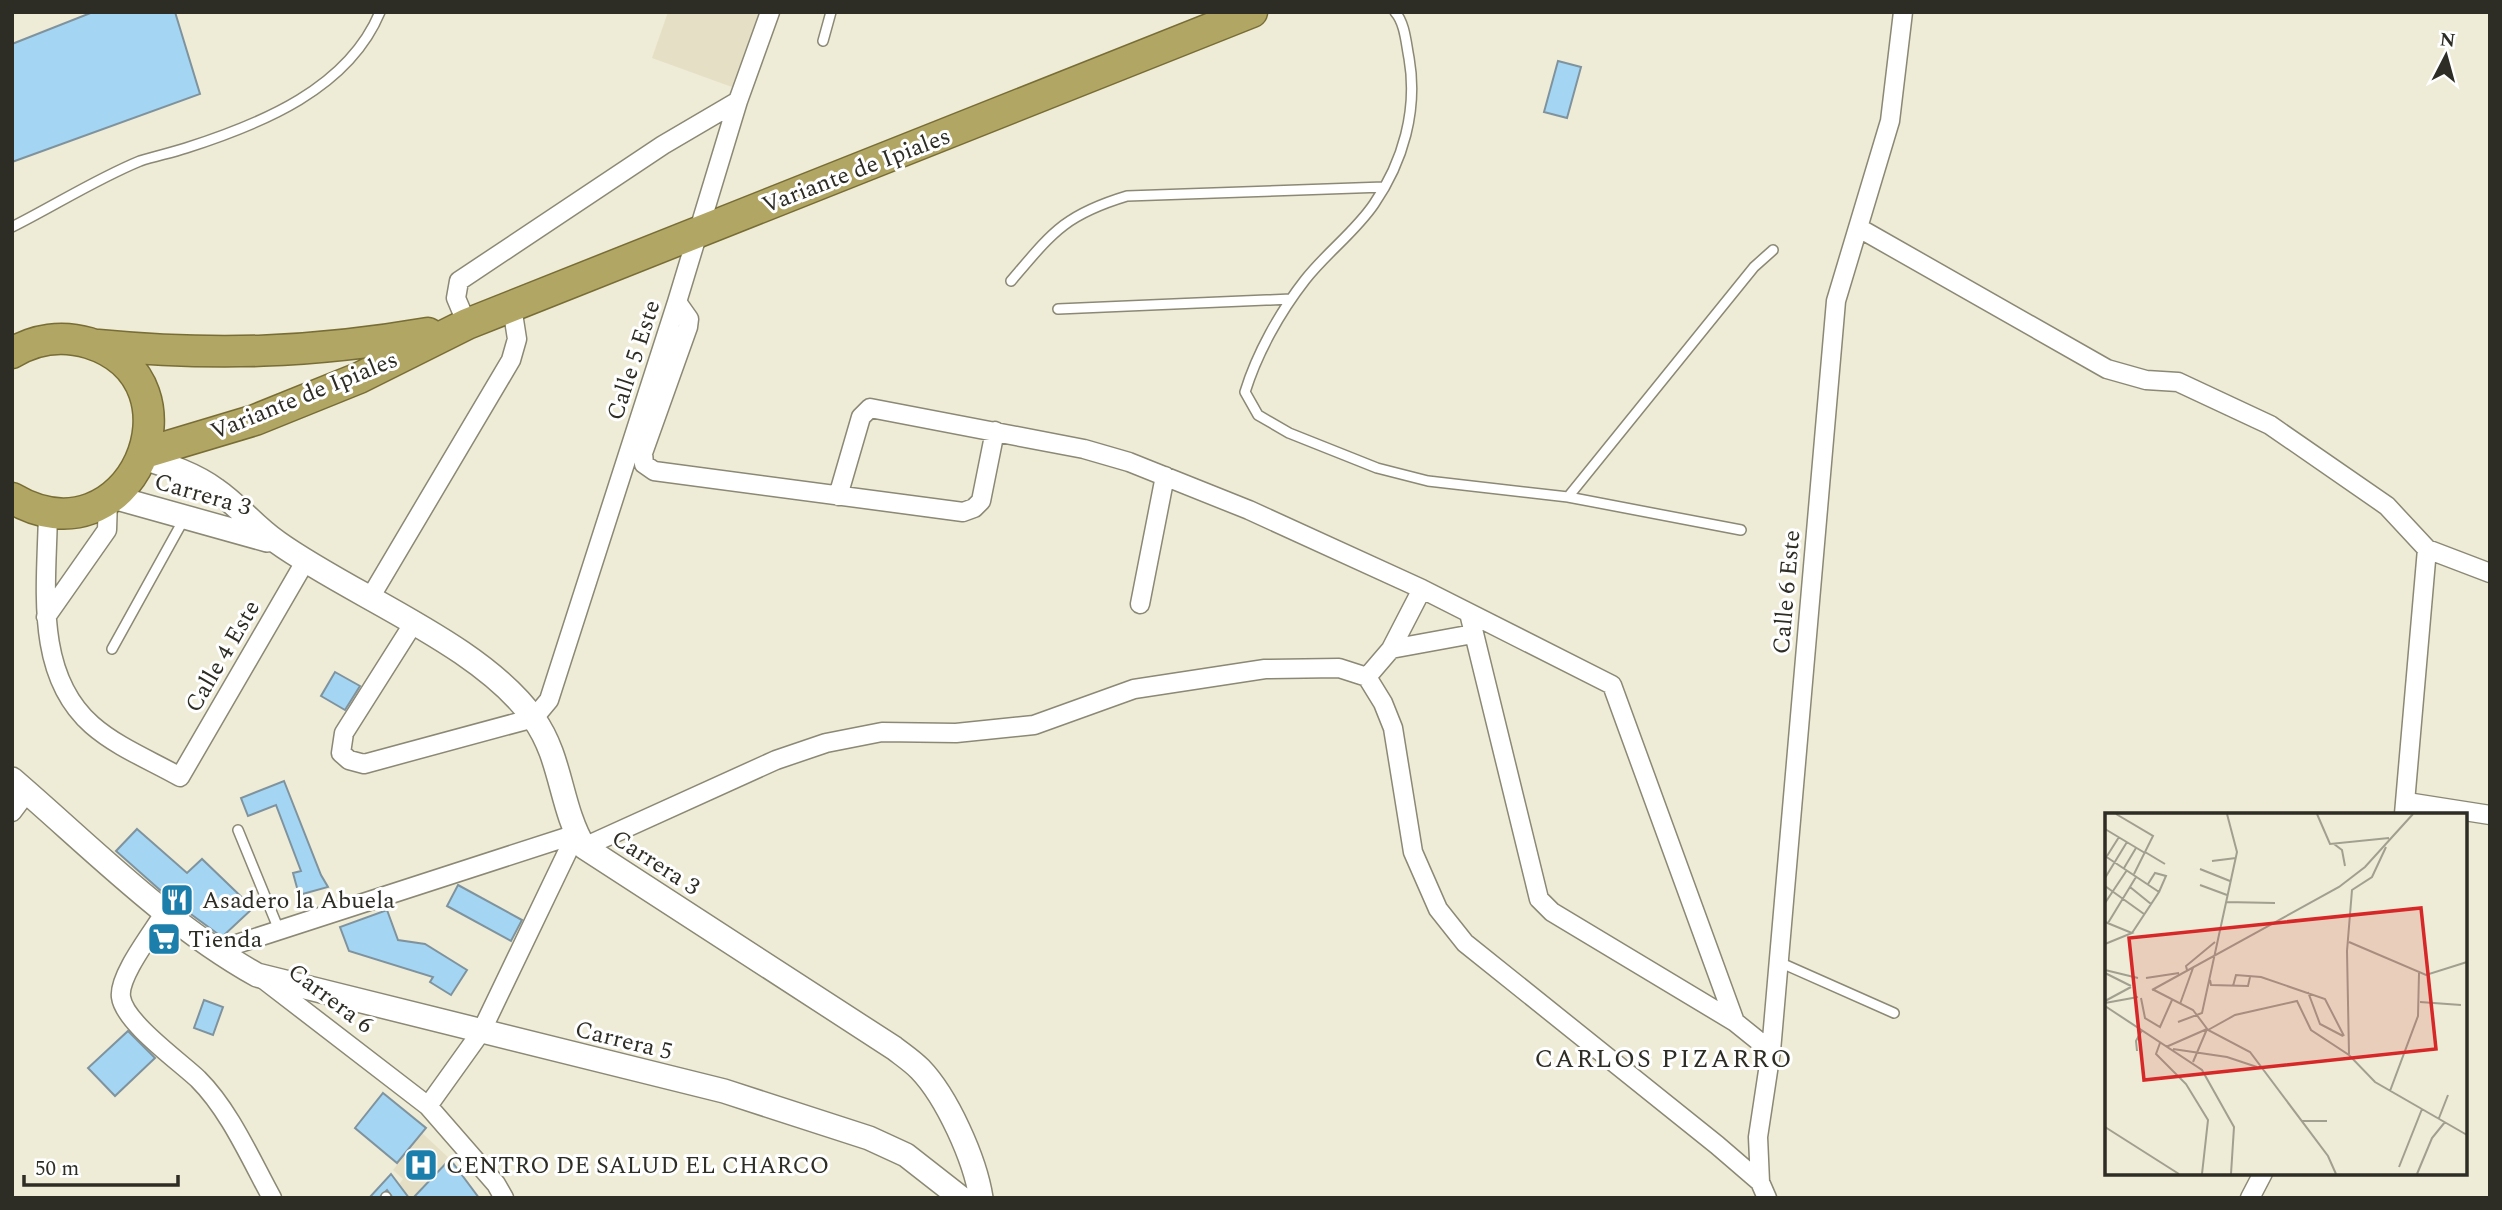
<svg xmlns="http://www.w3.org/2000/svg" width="2502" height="1210" viewBox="0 0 2502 1210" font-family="Spectral,serif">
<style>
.built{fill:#e5e0c5}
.building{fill:#a4d6f3;stroke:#7f939e;stroke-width:2}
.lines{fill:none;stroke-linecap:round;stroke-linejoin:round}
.service-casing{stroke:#8b8875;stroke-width:12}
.minor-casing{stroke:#8b8875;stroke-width:21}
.tertiary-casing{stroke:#8b8875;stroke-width:26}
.trunk-casing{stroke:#776d35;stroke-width:33}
.service{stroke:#fff;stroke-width:9}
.minor{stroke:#fff;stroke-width:18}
.tertiary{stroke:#fff;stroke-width:23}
.trunk{stroke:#b2a664;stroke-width:30}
.labels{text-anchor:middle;stroke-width:6;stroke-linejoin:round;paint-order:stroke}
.street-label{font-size:24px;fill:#2e2d25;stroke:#fff}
.poi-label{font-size:24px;fill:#2e2d25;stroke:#fff;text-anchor:start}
.neighbourhood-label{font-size:26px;letter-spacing:2px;fill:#2e2d25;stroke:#fff}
.inset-road{fill:none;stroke:#a19f8f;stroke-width:2}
.view{fill:#d62828;fill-opacity:0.15;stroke:#d62828;stroke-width:3.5}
.inset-edge{fill:none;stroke:#2e2d25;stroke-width:3.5}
</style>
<rect width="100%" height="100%" fill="#eeebd6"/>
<!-- built -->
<path class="built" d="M668 12H759L732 87 652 58Z
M422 1133 450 1159 413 1198H409L397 1187 403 1179 393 1170Z"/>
<!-- building -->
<path class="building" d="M93 12H175L200 94 12 162V44Z
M1558 61 1581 67 1567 118 1544 112Z
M335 672 360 686 345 710 321 696Z
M284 781 321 875 328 887 299 895 293 873 301 871 276 805 248 816 241 798Z
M137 829 187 873 202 859 253 908 222 937 169 898 116 851Z
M458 885 522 920 511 941 447 906Z
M387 910 398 940 425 944 467 970 451 995 430 982 433 977 349 951 340 927Z
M204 1000 223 1007 213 1035 194 1028Z
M128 1031 155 1058 115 1096 88 1068Z
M383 1093 426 1128 397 1163 355 1128Z
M450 1159 479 1198H413Z
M391 1174 409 1198H393L387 1190 379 1198H369Z"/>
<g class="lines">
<defs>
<path id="service" d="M1395 12C1405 23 1406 43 1409 58 1418 110 1403 162 1374 204 1355 232 1326 253 1305 280 1280 312 1257 353 1245 392L1258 415 1289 433 1377 468 1428 481 1568 497 1754 267 1773 250
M823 41 831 12
M12 227C54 206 96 179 140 161 155 156 171 153 186 148 261 124 348 89 380 12
M1011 281C1052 233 1064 215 1127 196L1384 187
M1058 309 1291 299
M1568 497 1741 530
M112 649 184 519
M238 830 279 930
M1779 962 1894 1013
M386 1197V1198"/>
<path id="minor" d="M1859 228 2107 369 2146 380 2178 382 2270 425 2387 506 2427 549 2490 573
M677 302 689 319 688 327 643 453 644 464 654 471 963 512 974 508 981 501 995 431
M467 324 456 298 459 281 663 145 738 101
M838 496 861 417 870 408 1084 449 1129 462 1249 510 1422 589 1612 685 1735 1022
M48 512C47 584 33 673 92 725 117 747 152 761 180 777L306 560
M370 598 511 360 517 339 512 307
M1140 604 1165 476
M1469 613 1539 899 1552 912 1735 1022 1771 1051
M46 617 107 530 108 500
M413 624 344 733 341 753 349 760 364 764 534 718 549 700 677 302 738 101 770 12
M1391 649 1473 634
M1367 677 1391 649 1422 589
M2407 802 2490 815
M12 812 27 792
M2404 814 2427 549
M584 847 776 760 826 743 882 732 956 733 1034 725 1134 689 1265 669 1339 668 1367 677 1383 703 1393 728 1413 852 1438 909 1465 943 1717 1145 1760 1182 1767 1198
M165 912C153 932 118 976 121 997 124 1022 179 1061 198 1079 230 1111 250 1158 272 1198
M215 951 576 834
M263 979 428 1106 496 1184 504 1198
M428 1106 481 1032 576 834
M1760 1182 1758 1137 1771 1051 1836 301 1890 121 1903 12
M2250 1198 2263 1173"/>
<path id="tertiary" d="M144 458C169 466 194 474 216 490 238 505 255 527 277 542 352 596 481 644 534 719 562 758 560 807 584 847L894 1048C903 1055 912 1061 920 1069 947 1097 975 1159 981 1198
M113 497 267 540
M12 779C91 847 166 924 257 975L724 1091 869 1138 906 1155 961 1198"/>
<path id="trunk" d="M98 345C214 356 312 353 428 333
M12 353C35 339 62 335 89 343 209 381 130 568 12 498
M145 453 255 420 359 378 467 324 1252 12"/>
</defs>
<!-- service casing -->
<use href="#service" class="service-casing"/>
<!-- minor casing -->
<use href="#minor" class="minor-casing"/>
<!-- tertiary casing -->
<use href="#tertiary" class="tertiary-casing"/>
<!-- trunk casing -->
<use href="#trunk" class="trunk-casing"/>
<!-- service -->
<use href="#service" class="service"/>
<!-- minor -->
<use href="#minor" class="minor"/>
<!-- tertiary -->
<use href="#tertiary" class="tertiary"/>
<!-- trunk -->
<use href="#trunk" class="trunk"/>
</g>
<!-- icons -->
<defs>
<symbol id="restaurant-square" viewBox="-11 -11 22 22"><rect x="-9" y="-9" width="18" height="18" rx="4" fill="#1c7eaa" stroke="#fff"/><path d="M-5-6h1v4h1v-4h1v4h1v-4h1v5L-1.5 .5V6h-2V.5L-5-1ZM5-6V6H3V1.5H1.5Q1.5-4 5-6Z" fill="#fff"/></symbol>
<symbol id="supermarket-square" viewBox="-11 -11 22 22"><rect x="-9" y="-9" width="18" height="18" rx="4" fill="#1c7eaa" stroke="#fff"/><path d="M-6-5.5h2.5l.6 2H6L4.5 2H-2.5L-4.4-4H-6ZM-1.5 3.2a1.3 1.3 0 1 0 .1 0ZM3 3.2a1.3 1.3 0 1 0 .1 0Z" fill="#fff"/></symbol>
<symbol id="hospital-square" viewBox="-11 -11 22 22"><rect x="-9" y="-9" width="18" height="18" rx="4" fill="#1c7eaa" stroke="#fff"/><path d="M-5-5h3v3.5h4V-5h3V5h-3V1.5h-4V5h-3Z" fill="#fff"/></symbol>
</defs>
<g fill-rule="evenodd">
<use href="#restaurant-square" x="158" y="881" width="38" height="38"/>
<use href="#supermarket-square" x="145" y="920" width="38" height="38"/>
<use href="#hospital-square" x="402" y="1146" width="38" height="38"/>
</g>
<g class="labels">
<!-- street labels -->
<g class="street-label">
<text transform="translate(856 170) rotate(-21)" y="8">Variante de Ipiales</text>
<text transform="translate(633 360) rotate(-72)" y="8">Calle 5 Este</text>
<text transform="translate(304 395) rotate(-22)" y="8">Variante de Ipiales</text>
<text transform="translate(203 494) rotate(16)" y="8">Carrera 3</text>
<text transform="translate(1786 592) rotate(-85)" y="8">Calle 6 Este</text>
<text transform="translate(222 656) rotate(-60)" y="8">Calle 4 Este</text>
<text transform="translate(656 862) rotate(33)" y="8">Carrera 3</text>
<text transform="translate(331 998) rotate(37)" y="8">Carrera 6</text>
<text transform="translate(624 1040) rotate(14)" y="8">Carrera 5</text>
</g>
<!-- poi labels -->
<g class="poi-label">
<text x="202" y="908">Asadero la Abuela</text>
<text x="188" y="947">Tienda</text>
<text x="446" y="1173">CENTRO DE SALUD EL CHARCO</text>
</g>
<!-- neighbourhood labels -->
<g class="neighbourhood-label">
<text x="1664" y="1067">CARLOS PIZARRO</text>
</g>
</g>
<!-- overview -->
<g transform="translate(2105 813)">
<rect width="362" height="362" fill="#eeebd6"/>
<path class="inset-road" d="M11 1 48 23 29 61M212 1 225 31 284 25M0 16 40 40M229 31 237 37 240 53M40 39 60 51M0 43 54 79 27 120M2 43 14 24M107 48 131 45M19 55 31 35M95 56 125 68M0 65 22 29M43 71 50 60 61 63 54 79M95 72 122 82M0 73 39 101M25 74 46 91M121 89 170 90M0 90 22 57M0 109 27 120 0 131M3 110 31 64M244 129 321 162 362 149M0 157 33 165M82 157 81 153 110 129M0 160 26 173M41 165 74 160M105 167 106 172 143 173 145 164M128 173 131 162 156 164 220 186 239 223M47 177 234 74 260 54 308 1M49 177 88 197 103 217 145 239 223 343 231 361M203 179 215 211 238 223M36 185 40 205 55 214 67 187M0 188 26 174M315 189 356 192M0 190 33 184M75 191 88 155M0 193 97 257 129 314 126 361M73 209 97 200 132 39 122 1M103 217 130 202 192 188 206 217 244 242 270 269 362 322M55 230 51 241 81 271 103 307 97 361M61 234 102 216M68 236 122 244 152 254M32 238 31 228 37 217M244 241 242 138 247 77 267 64 281 34M88 249 102 216M285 278 313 203 314 160M334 305 343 282M196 308H222M0 314 74 361M294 354 317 296M312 361 327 325 340 309"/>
<path class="view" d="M316 95 331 236 39 267 24 125Z"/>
<rect width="362" height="362" class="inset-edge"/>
</g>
<!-- border -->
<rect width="2502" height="1210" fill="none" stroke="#2e2d25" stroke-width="28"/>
<!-- north arrow -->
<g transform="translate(2446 56) rotate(6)" stroke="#ffffff" stroke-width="5" paint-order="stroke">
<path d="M0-5L12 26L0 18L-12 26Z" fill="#2e2d25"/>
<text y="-10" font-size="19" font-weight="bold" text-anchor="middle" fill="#2e2d25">N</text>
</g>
<!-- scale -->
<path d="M24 1175v10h154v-10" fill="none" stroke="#2e2d25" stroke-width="3.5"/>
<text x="35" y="1175" font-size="21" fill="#2e2d25" stroke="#ffffff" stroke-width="5" paint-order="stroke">50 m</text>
</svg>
